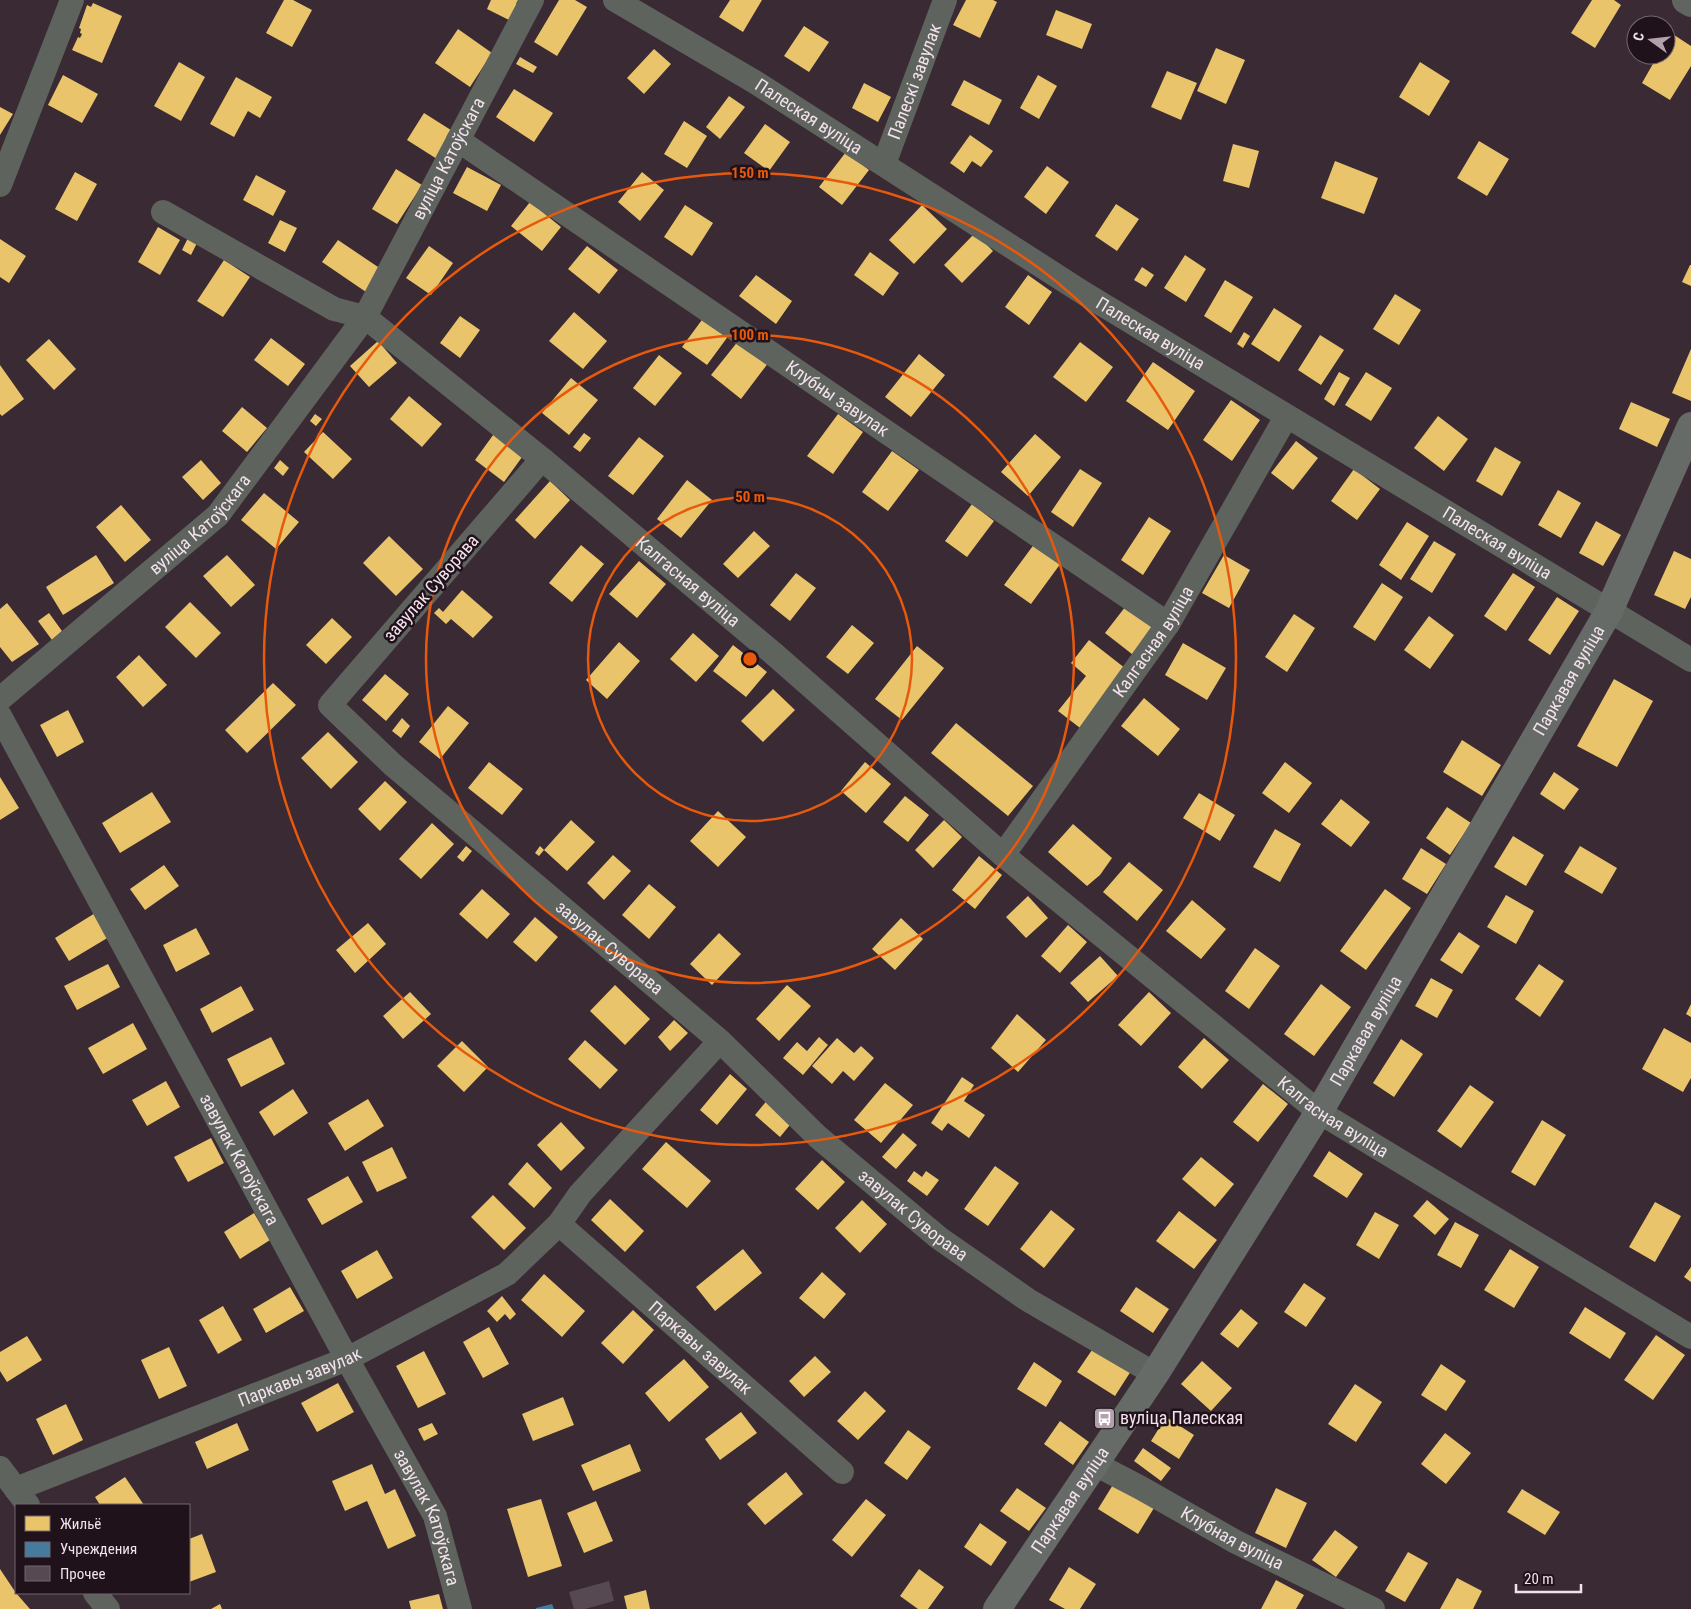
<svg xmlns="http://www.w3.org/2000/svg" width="1691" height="1609" viewBox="0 0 1691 1609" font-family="'Roboto Condensed',sans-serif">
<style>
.homes{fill:#e9c46a}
.public{fill:#457b9d}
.building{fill:#564952}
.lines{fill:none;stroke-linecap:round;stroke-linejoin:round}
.street{stroke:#5e635e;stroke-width:24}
.secondary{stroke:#606560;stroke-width:28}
.primary{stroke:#676b67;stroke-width:28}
.ring{fill:none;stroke:#e8590c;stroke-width:2.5}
.labels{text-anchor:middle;stroke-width:5;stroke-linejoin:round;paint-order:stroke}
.street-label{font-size:18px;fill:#f3e1ec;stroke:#1f121b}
.poi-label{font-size:18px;fill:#f3e1ec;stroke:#1f121b;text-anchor:start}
.centre{fill:#e8590c;stroke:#1f121b;stroke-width:2.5}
.ring-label{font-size:15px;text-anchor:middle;font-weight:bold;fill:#e8590c;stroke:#1f121b;stroke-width:5;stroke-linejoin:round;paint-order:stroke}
</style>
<rect width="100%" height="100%" fill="#392a34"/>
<!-- homes -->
<path class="homes" d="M284 0H293L312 10 292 47 266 33Z
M491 0H518L516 4 521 7 513 22 487 9Z
M559 0H575L587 7 557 56 534 42Z
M730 0H762L743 32 719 17Z
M966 0H993L997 2 980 38 953 25Z
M1592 0H1614L1621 5 1595 48 1571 33Z
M93 3 122 16 102 63 72 50 78 37 80 38 82 34 80 33 81 29 79 28 87 5 91 7Z
M1056 10 1092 24 1082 49 1046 35Z
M804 26 829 42 809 72 784 56Z
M458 29 492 53 470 87 435 63Z
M1671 33 1691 46V66L1670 100 1642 83 1658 55H1666V42Z
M1216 48 1245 60 1226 104 1197 91Z
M654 49 671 64 644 94 627 78Z
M520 57 537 67 533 73 516 64Z
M179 62 205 77 181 121 154 106Z
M1420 62 1450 81 1429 116 1399 97Z
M1167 71 1197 83 1181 120 1151 107Z
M63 75 98 94 82 123 48 105Z
M1038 75 1057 86 1039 119 1020 108Z
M236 77 272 97 260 118 248 111 234 137 210 124Z
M964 80 1002 100 989 125 951 105Z
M864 83 891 97 878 122 852 108Z
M514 89 553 113 534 142 496 117Z
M729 96 745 107 720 139 706 127Z
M0 107 13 114 0 135Z
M424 113 454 132 437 159 407 140Z
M684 121 707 136 687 168 664 154Z
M765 124 790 142 769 171 744 153Z
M970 135 993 151 981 167 972 161 964 173 950 163Z
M1479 141 1509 159 1487 196 1457 178Z
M1233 144 1259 151 1249 188 1223 181Z
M846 152 869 170 842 205 819 187Z
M1335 161 1378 178 1364 214 1321 198Z
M1047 166 1069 182 1046 214 1024 197Z
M467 167 501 185 487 211 453 193Z
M396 169 422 185 397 224 372 209Z
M75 172 97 184 77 221 55 209Z
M642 172 664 190 640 221 618 202Z
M256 175 286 191 273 216 243 200Z
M530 202 561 227 542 251 511 226Z
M1116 204 1139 219 1117 251 1095 236Z
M685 205 713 223 692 256 664 237Z
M922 205 947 229 914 264 889 240Z
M280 220 297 228 285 252 268 243Z
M158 227 180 240 160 275 138 262Z
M975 233 993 251 962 283 944 265Z
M190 234 199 239 191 255 182 250Z
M0 239 26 256 9 283 0 277Z
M338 240 381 269 366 292 322 262Z
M429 246 453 263 431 295 406 278Z
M587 246 618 270 599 294 568 269Z
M870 252 899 273 883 296 854 275Z
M1185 255 1206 269 1186 302 1164 288Z
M224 260 250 277 223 317 197 301Z
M1690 265H1691V286L1682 282Z
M1142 267 1154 275 1146 287 1134 280Z
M756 275 792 301 776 324 739 296Z
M1028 275 1052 292 1029 325 1005 307Z
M1225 280 1253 297 1231 333 1204 316Z
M1395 294 1421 310 1399 345 1373 329Z
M1274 308 1302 326 1279 362 1251 344Z
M574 312 607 341 583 369 549 341Z
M707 313 732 331 707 365 682 347Z
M460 316 480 330 460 358 440 343Z
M1244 332 1250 336 1243 348 1237 344Z
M743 335 772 358 741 399 711 375Z
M1320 335 1344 350 1321 385 1298 370Z
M271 338 305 364 288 386 254 360Z
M49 339 76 369 54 390 26 360Z
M378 341 397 363 369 387 350 366Z
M1080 342 1113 367 1086 402 1053 377Z
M1691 349V401L1672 393Z
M919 354 945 375 911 417 885 397Z
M659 355 682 373 655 406 633 388Z
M1153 362 1195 391 1168 430 1126 401Z
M0 365 24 399 2 416 0 414Z
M1339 372 1350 378 1334 406 1324 399Z
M1366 372 1392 388 1371 421 1345 405Z
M571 378 598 400 569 435 542 413Z
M409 396 442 424 422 447 390 419Z
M1231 400 1260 420 1232 461 1203 440Z
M1631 402 1670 419 1657 447 1619 429Z
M242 407 267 428 247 452 222 431Z
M315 414 322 419 316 426 310 421Z
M838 414 863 432 833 474 807 456Z
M1438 416 1468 439 1444 471 1414 448Z
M496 431 525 453 504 482 475 460Z
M323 432 352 459 333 479 304 452Z
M584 433 591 438 580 452 573 447Z
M1035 434 1061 457 1028 496 1001 472Z
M639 437 664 456 633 495 608 476Z
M1296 441 1318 458 1293 490 1271 473Z
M1495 447 1521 462 1502 496 1476 481Z
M892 451 919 470 888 511 862 492Z
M201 460 221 483 203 500 182 477Z
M280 460 289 468 283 476 274 468Z
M1080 469 1102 483 1073 527 1051 512Z
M1354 469 1380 489 1357 520 1331 501Z
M687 480 712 500 681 538 657 519Z
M550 481 570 500 535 539 515 520Z
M1558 490 1581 503 1561 538 1538 525Z
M264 493 299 522 276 549 241 520Z
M972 504 994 521 967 557 945 541Z
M121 505 151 540 125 562 96 527Z
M1149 517 1171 531 1143 575 1121 560Z
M1596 521 1621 535 1603 566 1579 553Z
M1407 522 1429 536 1401 580 1379 565Z
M754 531 770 546 738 578 723 564Z
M389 536 423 569 396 596 363 563Z
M1434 541 1456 554 1432 593 1410 579Z
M1035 543 1061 563 1031 604 1004 585Z
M581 545 604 564 572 602 549 583Z
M1674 551 1691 559V597L1685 609 1654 595Z
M96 555 114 583 63 615 46 587Z
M227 555 255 585 231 607 203 576Z
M1224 555 1250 570 1229 608 1202 593Z
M639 561 666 584 637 618 609 594Z
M796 573 816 588 790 621 770 605Z
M1513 573 1535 587 1506 631 1484 616Z
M1382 583 1403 597 1375 641 1353 627Z
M462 590 493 617 473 638 451 619 446 624 434 613 439 608 443 612Z
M1557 597 1579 611 1550 655 1528 640Z
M190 602 221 633 196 658 165 627Z
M1129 602 1161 627 1137 658 1105 633Z
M7 603 39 644 12 662 0 647V609Z
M49 613 62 631 52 640 38 621Z
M1294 614 1315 628 1287 672 1265 657Z
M1429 616 1454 635 1430 669 1404 650Z
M332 618 352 637 326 664 306 645Z
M852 625 874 643 848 674 826 657Z
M693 633 719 656 696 682 670 659Z
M1089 640 1130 672 1084 731 1058 711 1086 676 1071 663Z
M619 642 640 661 607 699 586 680Z
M1183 643 1226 668 1207 700 1165 675Z
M733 645 767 672 746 697 713 671Z
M917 646 944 668 902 720 875 699Z
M139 655 167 685 143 707 116 677Z
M385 674 409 694 386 721 362 700Z
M1614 679 1653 701 1617 767 1577 746Z
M273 683 296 705 247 753 225 730Z
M773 689 795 710 763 742 741 721Z
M1144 698 1180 729 1158 756 1121 726Z
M448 706 469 723 440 759 419 742Z
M68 710 84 742 57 757 40 725Z
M402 718 410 726 401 738 392 731Z
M956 723 1033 786 1008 816 931 753Z
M328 732 358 762 331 789 301 758Z
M1462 740 1501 765 1482 796 1443 772Z
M489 762 523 789 502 815 468 788Z
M865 762 891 784 866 813 841 791Z
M1285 762 1312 783 1289 813 1262 793Z
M1554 772 1579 789 1564 810 1540 794Z
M0 777 19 808 0 820Z
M385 781 407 802 380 831 358 809Z
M152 792 171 822 120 853 102 823Z
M1199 793 1235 815 1220 841 1183 818Z
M905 796 929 815 908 842 883 822Z
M1341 799 1370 822 1351 847 1321 824Z
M1447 807 1471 823 1450 855 1426 838Z
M718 811 746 837 718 867 690 841Z
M571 820 595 842 567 871 544 850Z
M944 820 962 837 933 868 915 850Z
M432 823 454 844 421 879 399 859Z
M1073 824 1112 858 1100 875 1087 886 1048 852Z
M1275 829 1301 844 1280 882 1253 867Z
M1513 836 1544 855 1526 886 1494 867Z
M466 846 472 851 463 862 457 857Z
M540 846 544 850 539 856 535 853Z
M1580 846 1617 868 1602 894 1564 872Z
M1421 848 1446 864 1427 894 1402 879Z
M613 855 631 871 604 900 587 883Z
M979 856 1002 875 975 909 952 890Z
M1129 862 1163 890 1137 921 1103 892Z
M164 865 179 886 145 910 130 889Z
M649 884 676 907 649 939 622 915Z
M482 889 510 914 487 939 459 914Z
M1385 889 1411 908 1366 970 1340 951Z
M1506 895 1534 911 1516 944 1487 927Z
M1028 896 1048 918 1026 938 1006 917Z
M1192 900 1226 929 1201 959 1166 931Z
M100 910 114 934 69 961 55 938Z
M535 917 558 937 536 962 513 942Z
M901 918 923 939 895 970 872 949Z
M368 923 386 944 355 973 336 950Z
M1068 925 1087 942 1060 973 1041 956Z
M196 928 210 954 176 972 163 945Z
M1459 932 1480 946 1462 974 1440 960Z
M719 933 741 954 712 985 690 964Z
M1255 948 1280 966 1249 1009 1225 991Z
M1100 956 1118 976 1088 1002 1070 983Z
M108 964 120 987 77 1010 64 986Z
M1539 964 1564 981 1540 1017 1515 999Z
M1431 978 1453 990 1437 1018 1415 1006Z
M1321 984 1351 1007 1314 1056 1284 1034Z
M615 985 650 1019 625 1045 590 1011Z
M787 985 811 1006 779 1041 756 1019Z
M241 986 254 1010 212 1033 200 1009Z
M410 992 431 1014 403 1039 383 1016Z
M1149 992 1171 1013 1141 1046 1118 1025Z
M1691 1004V1017L1686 1014Z
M1017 1014 1046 1040 1018 1072 991 1048Z
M674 1020 688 1033 670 1051 658 1037Z
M133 1023 147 1049 103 1074 88 1048Z
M1664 1028 1691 1043V1078L1683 1092 1642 1069Z
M271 1037 285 1064 241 1087 227 1059Z
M819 1037 828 1045 803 1075 783 1058 797 1042 807 1051Z
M837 1038 854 1053 861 1046 874 1058 854 1081 843 1071 832 1084 812 1066Z
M1204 1038 1229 1060 1202 1089 1178 1067Z
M1401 1039 1423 1054 1394 1097 1373 1083Z
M585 1040 618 1070 600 1089 568 1059Z
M462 1041 488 1067 464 1092 437 1066Z
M730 1074 747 1089 717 1125 700 1110Z
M962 1077 974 1085 964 1101 985 1115 969 1138 948 1123 942 1131 931 1123Z
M166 1081 180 1107 147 1126 132 1100Z
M885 1083 913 1105 881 1143 854 1120Z
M1263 1084 1288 1104 1258 1142 1233 1122Z
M1470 1085 1494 1102 1461 1148 1437 1131Z
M293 1089 308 1113 274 1136 259 1112Z
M769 1098 794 1120 780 1137 755 1115Z
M368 1099 384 1126 345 1151 328 1123Z
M1542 1120 1566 1135 1535 1186 1511 1172Z
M561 1122 585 1148 561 1171 537 1145Z
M903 1133 917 1145 896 1169 882 1157Z
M211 1138 224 1163 188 1182 174 1157Z
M666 1142 711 1181 687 1208 642 1169Z
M392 1147 407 1178 377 1192 362 1162Z
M1329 1151 1363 1174 1347 1198 1313 1176Z
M1201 1157 1234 1184 1215 1207 1182 1179Z
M822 1160 845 1182 818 1210 795 1189Z
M527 1162 552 1188 534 1208 508 1184Z
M995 1166 1019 1183 988 1226 964 1209Z
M914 1171 922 1177 926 1171 939 1180 927 1196 907 1181Z
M348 1176 363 1202 322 1225 307 1199Z
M493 1195 526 1228 504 1250 471 1217Z
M610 1199 644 1231 625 1252 591 1220Z
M862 1200 887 1224 860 1253 835 1228Z
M1427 1200 1449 1219 1435 1235 1413 1216Z
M1655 1202 1681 1216 1655 1262 1629 1247Z
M1051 1210 1075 1229 1044 1268 1020 1249Z
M1179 1211 1217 1240 1194 1269 1156 1241Z
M1375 1212 1399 1225 1379 1259 1356 1245Z
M254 1213 270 1240 240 1259 224 1232Z
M1455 1222 1479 1235 1461 1268 1437 1255Z
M743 1249 762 1273 715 1311 696 1287Z
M1510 1249 1539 1267 1514 1308 1484 1290Z
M377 1250 393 1278 357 1299 341 1271Z
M1691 1267V1282L1684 1277Z
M822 1272 846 1294 824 1319 799 1298Z
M544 1274 585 1311 562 1337 521 1300Z
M1304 1283 1326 1298 1306 1327 1284 1312Z
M290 1287 304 1311 266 1333 253 1309Z
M1136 1287 1169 1309 1153 1333 1120 1311Z
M502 1296 516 1314 510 1320 505 1314 497 1322 487 1311Z
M223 1306 242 1340 218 1354 199 1320Z
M1585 1307 1626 1333 1610 1359 1569 1333Z
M1241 1309 1258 1323 1238 1348 1220 1334Z
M633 1310 654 1330 623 1364 601 1343Z
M489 1327 509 1364 483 1378 463 1342Z
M1656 1335 1685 1355 1653 1400 1624 1380Z
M27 1336 42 1360 7 1382 0 1371V1352Z
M169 1347 187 1386 159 1399 141 1360Z
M1094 1347 1131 1371 1115 1396 1077 1372Z
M424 1351 446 1394 418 1408 396 1366Z
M815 1356 831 1372 804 1397 789 1381Z
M684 1359 709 1387 669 1422 645 1393Z
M1202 1361 1232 1388 1211 1411 1181 1384Z
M1034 1362 1062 1381 1046 1407 1017 1389Z
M1441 1364 1466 1381 1446 1411 1421 1395Z
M338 1383 354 1412 317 1432 301 1403Z
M1355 1384 1382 1402 1356 1442 1328 1424Z
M865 1391 886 1411 858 1440 837 1421Z
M563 1397 574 1425 533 1441 522 1414Z
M66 1404 83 1440 53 1455 36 1419Z
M741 1412 757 1433 720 1460 705 1439Z
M1166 1417 1194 1435 1179 1459 1151 1441Z
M1060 1421 1089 1442 1073 1465 1044 1444Z
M237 1423 249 1450 207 1469 195 1442Z
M432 1423 438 1434 424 1441 418 1429Z
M908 1430 931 1447 907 1480 884 1463Z
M1445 1433 1471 1453 1446 1484 1421 1464Z
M630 1444 641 1471 593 1491 581 1465Z
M1143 1448 1171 1468 1161 1481 1134 1461Z
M372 1464 385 1494 395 1489 416 1536 388 1549 367 1501 345 1511 332 1481Z
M786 1472 803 1494 765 1525 747 1504Z
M125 1477 144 1505H100L95 1497Z
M1114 1483 1154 1508 1138 1534 1098 1509Z
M1017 1488 1046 1508 1029 1531 1000 1511Z
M1276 1488 1307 1503 1286 1548 1255 1533Z
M1522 1489 1560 1512 1545 1535 1507 1512Z
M541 1499 562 1566 528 1577 507 1509Z
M866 1499 886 1515 852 1557 832 1540Z
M596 1501 613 1541 584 1553 567 1513Z
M980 1523 1007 1542 991 1566 964 1547Z
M1335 1530 1358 1547 1336 1577 1312 1560Z
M202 1534 216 1572 189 1582V1539Z
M1408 1552 1428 1563 1405 1602 1385 1591Z
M1069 1567 1096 1584 1080 1609H1065L1049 1600Z
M0 1569 16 1593 30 1609H0Z
M919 1569 944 1587 928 1609H918L900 1596Z
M1457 1578 1482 1591 1473 1609H1440Z
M1276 1580 1304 1595 1296 1609H1261Z
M646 1590 650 1609H627L624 1596Z
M439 1594 443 1609H411L409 1601Z
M220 1604 222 1609H211Z"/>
<!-- public -->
<path class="public" d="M552 1604 554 1609H536V1608Z"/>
<!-- building -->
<path class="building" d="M609 1581 614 1601 585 1609H574L569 1592Z"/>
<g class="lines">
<!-- street -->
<g class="street">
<path id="s1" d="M615 0 755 82 1085 294 1691 660"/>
<path id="s2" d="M458 140 1168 624"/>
<path id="s3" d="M884 164 945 0"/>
<path d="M0 185 72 0"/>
<path id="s4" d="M163 212 334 309 365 317 542 459 774 654 1003 855 1319 1112 1691 1337"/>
<path id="s5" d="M542 459 330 705 393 765 720 1041 818 1137 939 1238 1028 1300 1155 1374"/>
<path id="s6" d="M0 699 218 515 365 317 532 0"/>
<path id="s7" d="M0 716 347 1359 435 1516 460 1609"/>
<path id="s8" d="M1003 855 1168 624 1286 417"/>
<path id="s9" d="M559 1224 842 1472"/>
<path id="s10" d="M1095 1464 1141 1488 1236 1542 1373 1609"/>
<path d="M0 1468 28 1505"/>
<path id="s11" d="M16 1489 347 1359 507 1274 559 1224 580 1194 720 1041"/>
<path d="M95 1593 108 1609"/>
</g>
<!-- secondary -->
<path class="secondary" d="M1686 0 1691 3"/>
<!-- primary -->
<path class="primary" id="s12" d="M997 1609 1155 1374 1319 1112 1609 611 1691 426"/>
</g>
<!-- distance rings -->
<g class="ring">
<circle cx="750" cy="659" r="162"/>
<circle cx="750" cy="659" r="324"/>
<circle cx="750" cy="659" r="486"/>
</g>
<!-- icons -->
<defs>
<symbol id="bus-square" viewBox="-11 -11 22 22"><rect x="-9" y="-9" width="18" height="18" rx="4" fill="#b2a1ac" stroke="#1f121b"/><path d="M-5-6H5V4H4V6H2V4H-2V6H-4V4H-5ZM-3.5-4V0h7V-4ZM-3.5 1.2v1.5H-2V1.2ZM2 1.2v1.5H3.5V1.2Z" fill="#fff"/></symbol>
</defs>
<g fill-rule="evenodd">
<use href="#bus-square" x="1092" y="1406" width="25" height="25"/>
</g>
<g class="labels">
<!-- street labels -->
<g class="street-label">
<text dy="6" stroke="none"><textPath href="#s3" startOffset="88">Палескі завулак</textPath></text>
<text dy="6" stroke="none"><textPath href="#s1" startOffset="226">Палеская вуліца</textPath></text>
<text dy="6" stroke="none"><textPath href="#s6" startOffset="711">вуліца Катоўскага</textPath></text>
<text dy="6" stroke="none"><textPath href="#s1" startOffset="631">Палеская вуліца</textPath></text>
<text dy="6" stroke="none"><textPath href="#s2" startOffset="459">Клубны завулак</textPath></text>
<text dy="6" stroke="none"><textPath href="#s6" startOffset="266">вуліца Катоўскага</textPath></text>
<text dy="6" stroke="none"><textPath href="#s1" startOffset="1036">Палеская вуліца</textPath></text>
<text dy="6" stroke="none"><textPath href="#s4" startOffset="646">Калгасная вуліца</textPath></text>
<text transform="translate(431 588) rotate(-49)" y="6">завулак Суворава</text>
<text dy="6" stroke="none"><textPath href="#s8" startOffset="261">Калгасная вуліца</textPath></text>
<text dy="6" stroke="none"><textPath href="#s12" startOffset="1091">Паркавая вуліца</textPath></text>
<text dy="6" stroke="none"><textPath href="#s5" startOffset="695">завулак Суворава</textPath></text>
<text dy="6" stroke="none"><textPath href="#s12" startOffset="686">Паркавая вуліца</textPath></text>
<text dy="6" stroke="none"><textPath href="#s4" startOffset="1485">Калгасная вуліца</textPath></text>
<text dy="6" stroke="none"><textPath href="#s7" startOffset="504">завулак Катоўскага</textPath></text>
<text dy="6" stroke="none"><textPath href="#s5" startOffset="1100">завулак Суворава</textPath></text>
<text dy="6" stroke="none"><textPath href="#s9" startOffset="188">Паркавы завулак</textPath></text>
<text dy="6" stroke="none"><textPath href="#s11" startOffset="305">Паркавы завулак</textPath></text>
<text dy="6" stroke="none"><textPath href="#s12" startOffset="131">Паркавая вуліца</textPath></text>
<text dy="6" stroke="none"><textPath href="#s7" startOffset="909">завулак Катоўскага</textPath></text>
<text dy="6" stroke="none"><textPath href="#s10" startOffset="156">Клубная вуліца</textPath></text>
</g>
<!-- poi labels -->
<g class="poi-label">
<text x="1120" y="1424">вуліца Палеская</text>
</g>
</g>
<circle cx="750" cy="659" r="8" class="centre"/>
<g class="ring-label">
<text x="750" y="178">150 m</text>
<text x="750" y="340">100 m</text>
<text x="750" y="502">50 m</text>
</g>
<!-- legend -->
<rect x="15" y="1504" width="175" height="90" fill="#1f121b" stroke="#74656f"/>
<rect x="25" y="1516" width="25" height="15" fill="#e9c46a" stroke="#74656f"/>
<text x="60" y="1529" font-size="15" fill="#f3e1ec">Жильё</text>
<rect x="25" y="1542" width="25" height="15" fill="#457b9d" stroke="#74656f"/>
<text x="60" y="1554" font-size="15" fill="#f3e1ec">Учреждения</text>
<rect x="25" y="1566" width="25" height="15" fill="#564952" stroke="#74656f"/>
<text x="60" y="1579" font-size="15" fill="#f3e1ec">Прочее</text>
<!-- north arrow -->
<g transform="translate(1651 40) rotate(285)"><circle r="24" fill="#1f121b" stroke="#74656f"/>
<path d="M0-4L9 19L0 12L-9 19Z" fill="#b2a1ac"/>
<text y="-8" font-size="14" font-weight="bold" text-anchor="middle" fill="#f3e1ec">С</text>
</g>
<!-- scale -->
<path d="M1516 1584v8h65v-8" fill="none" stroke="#f3e1ec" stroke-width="2.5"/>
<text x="1524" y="1584" font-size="15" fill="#f3e1ec" stroke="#1f121b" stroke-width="4" paint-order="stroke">20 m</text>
</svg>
